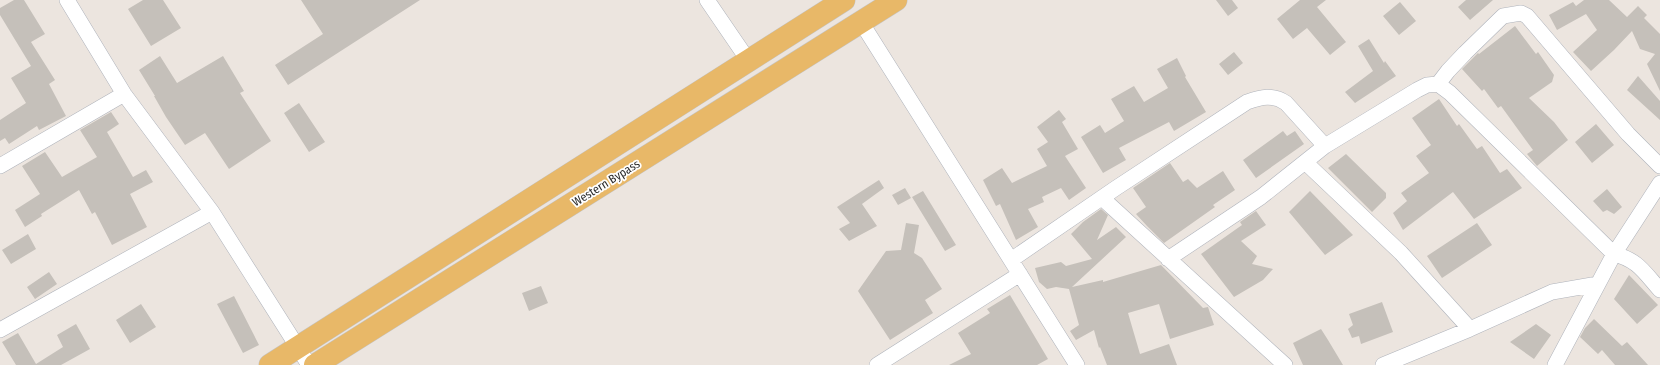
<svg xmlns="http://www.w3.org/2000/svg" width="1660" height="365" viewBox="0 0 1660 365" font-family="'Fira Sans Condensed',sans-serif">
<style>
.building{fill:#c5c0ba}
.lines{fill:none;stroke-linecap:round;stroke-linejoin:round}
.minor-casing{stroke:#afb3bb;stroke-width:16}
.primary-casing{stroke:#c4c4c4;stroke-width:23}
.minor{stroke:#fff;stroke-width:15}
.primary{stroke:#e8b868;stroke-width:22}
.labels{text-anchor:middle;stroke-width:3.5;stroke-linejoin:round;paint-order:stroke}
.street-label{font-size:12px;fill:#2c2c2c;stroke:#fff}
</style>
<rect width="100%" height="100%" fill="#ece5df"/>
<!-- building -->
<path class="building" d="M14 0H24L45 34 31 42 55 80 49 84 66 116 39 130 37 126 9 144 5 138 0 141V120L26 103 11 78 31 66 0 15V8Z
M143 0H163L181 28 151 46 128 9Z
M301 0H420L288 85 275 65 323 34Z
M1216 0H1232L1238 8 1228 16Z
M1300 0H1326L1317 7 1346 42 1330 55 1307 28 1293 39 1277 19Z
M1466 0H1493L1470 20 1458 7Z
M1584 0H1609L1627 17 1638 6 1647 15 1644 18 1660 34V91L1647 64 1655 54 1640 49 1632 31 1614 50 1591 71 1573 52 1597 30 1586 14 1557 30 1549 15 1573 2 1576 6Z
M1400 2 1416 21 1399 35 1383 16Z
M1515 26 1536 54 1538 52 1554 75 1552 82 1529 98 1554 122 1568 140 1537 166 1527 154 1533 150 1501 106 1498 108 1484 89 1482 91 1462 69 1478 53 1479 54Z
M1369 39 1384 63 1385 61 1396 76 1355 103 1345 92 1373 71 1358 46Z
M1234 52 1243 63 1228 75 1219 64Z
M160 56 177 83 223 56 244 91 240 93 271 141 229 169 205 133 185 145 166 117 154 96H155L139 70Z
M1177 58 1186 76 1185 77 1206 112 1174 131 1169 122 1119 148 1126 160 1103 173 1081 137 1100 125 1105 133 1124 121 1111 99 1134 86 1144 102 1168 88 1157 69Z
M1638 76 1660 101V120L1627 90Z
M1439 99 1457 126 1459 124 1477 149 1482 146 1500 173 1507 169 1522 188 1474 219 1453 192 1403 230 1393 213 1407 201 1401 193 1429 173 1416 156 1431 145 1412 118Z
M299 103 325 142 309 152 284 113Z
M1059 110 1066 119 1062 122 1078 149 1065 156 1086 188 1069 200 1061 188 1042 197 1044 202 1028 209 1038 227 1016 240 1000 204 996 206 983 180 1002 168 1012 183 1047 166 1037 149 1048 142 1037 127Z
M111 112 119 124 107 132 133 177 146 170 153 182 130 194 147 227 112 245 95 212 92 214 79 190 41 214 42 216 25 227 15 210 40 194 22 166 45 152 62 177 97 157 80 130Z
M1596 124 1614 145 1592 163 1575 142Z
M1283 131 1287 136 1295 131 1304 144 1256 178 1243 160Z
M1346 154 1386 193V198L1372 212 1328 168Z
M1170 163 1183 182 1188 179 1197 188 1223 171 1235 190 1213 205 1215 207 1164 243 1147 226 1136 214 1146 207 1133 188Z
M879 180 884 188 862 204 877 226 849 241 839 229 850 223 837 207Z
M905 188 911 198 898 205 892 195Z
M1607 189 1622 207 1614 214 1607 210 1603 212 1593 201Z
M923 191 956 245 945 251 912 197Z
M1310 191 1353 235 1325 255 1289 212Z
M1101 209 1108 215 1097 240 1116 227 1126 237 1072 287 1103 280V282L1161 265 1203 308 1208 307 1214 325 1170 339 1159 304 1128 313 1140 354 1169 344 1177 365H1107L1100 347 1099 348 1094 330 1076 340 1070 331 1079 325 1069 289 1056 287 1047 289 1039 282 1035 268 1061 262 1066 266 1092 259 1071 234 1083 222Z
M1256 211 1266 225 1241 241 1257 256 1252 264 1273 269 1263 280 1234 297 1201 254 1242 225 1240 222Z
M906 223 919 225 914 253 922 258 942 289 925 300 933 313 890 340 858 291 886 251 901 250Z
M1477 223 1492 245 1442 278 1427 256Z
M28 234 36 249 11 264 2 250Z
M49 272 57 284 35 299 27 287Z
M1629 275 1658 305 1637 324 1614 299Z
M541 286 548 303 529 311 522 293Z
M1010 295 1048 359 1037 365H949L971 354 958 333 990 313 987 309Z
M234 296 259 345 243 353 217 304Z
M1382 302 1393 332 1361 344 1359 336 1352 338 1348 329 1353 325 1349 314Z
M141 304 156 327 130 343 116 320Z
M1594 319 1622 346 1627 342 1648 365H1615L1602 350 1598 354 1580 337 1585 328Z
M76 324 90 349 61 365H16L2 342 18 333 36 364 63 347 57 335Z
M1536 324 1551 335 1534 359 1510 342Z
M1321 329 1328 340 1343 365H1303L1293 343Z"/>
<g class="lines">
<defs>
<path id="minor" d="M67 0 124 94 212 212 309 365
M707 0 748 60
M861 22 1077 365
M1438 84 1448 71 1465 53 1503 16 1521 13 1527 16 1628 134 1660 166
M1305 162 1401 253 1470 329
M0 166 124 94
M1102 198 1285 365
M1168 259 1261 197 1325 146 1417 90 1427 85 1438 84 1450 93 1614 254C1638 260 1644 272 1660 290
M1011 260 1116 188 1247 102C1261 97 1273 94 1286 103L1325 146
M0 330 212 212
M877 365 1020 274
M1383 365 1470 329 1552 292 1598 284
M1555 365 1614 254 1660 183"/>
<path id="primary" d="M270 365 844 0
M315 365 896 0"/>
</defs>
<!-- minor casing -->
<use href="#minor" class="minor-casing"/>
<!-- primary casing -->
<use href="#primary" class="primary-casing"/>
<!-- minor -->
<use href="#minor" class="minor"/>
<!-- primary -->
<use href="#primary" class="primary"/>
</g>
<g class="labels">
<!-- street labels -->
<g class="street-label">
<text transform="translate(606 183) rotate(-32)" y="4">Western Bypass</text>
</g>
</g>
</svg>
